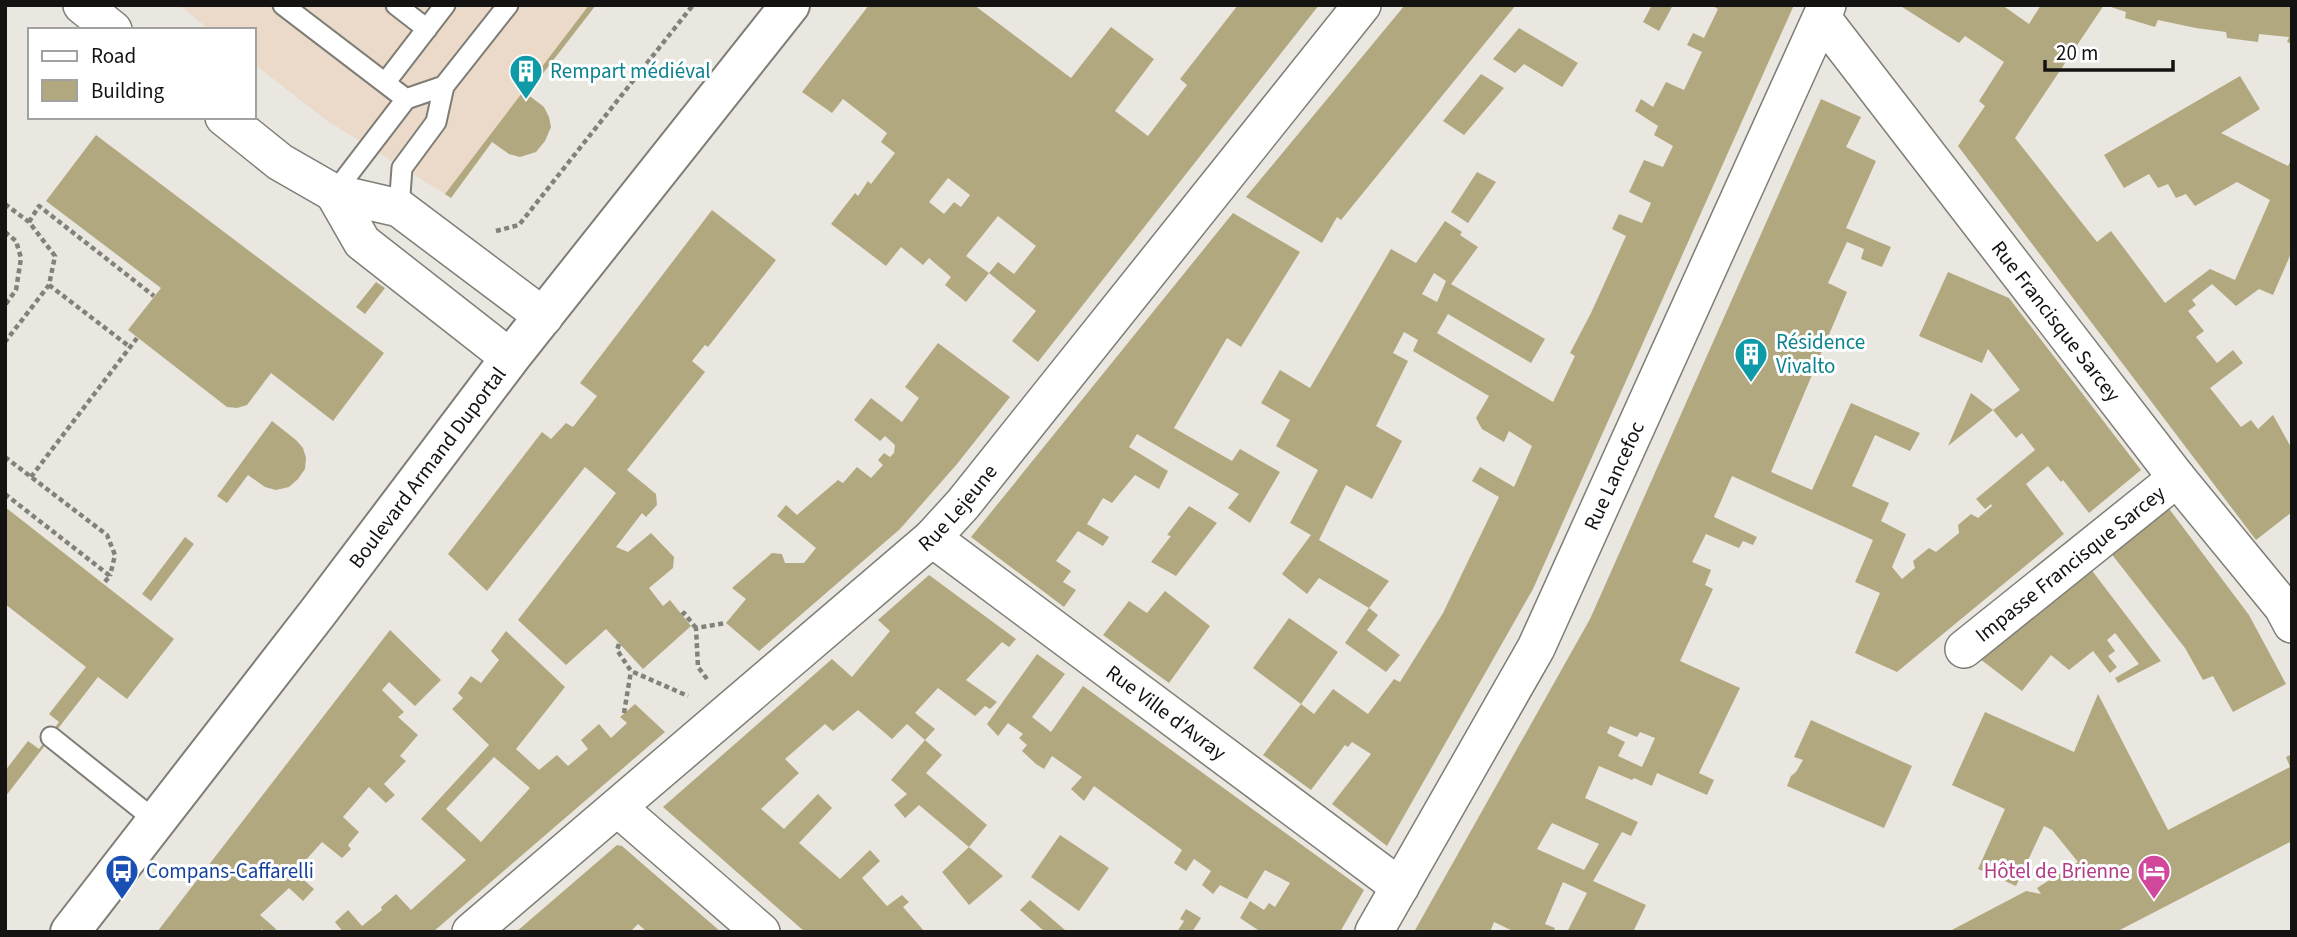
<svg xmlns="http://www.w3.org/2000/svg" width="2297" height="937" viewBox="0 0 2297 937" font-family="'Source Sans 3',sans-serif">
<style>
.education{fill:#ebdac9}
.building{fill:#b2a880;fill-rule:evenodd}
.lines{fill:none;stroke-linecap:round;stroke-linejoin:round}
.service-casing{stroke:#7e7d76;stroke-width:23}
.minor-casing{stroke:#7e7d76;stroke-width:40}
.tertiary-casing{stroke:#7e7d76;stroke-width:42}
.path{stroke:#82817b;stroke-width:4.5;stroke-dasharray:5 3.5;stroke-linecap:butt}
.service{stroke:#fff;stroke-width:19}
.minor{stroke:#fff;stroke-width:37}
.tertiary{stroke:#fff;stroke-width:38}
.labels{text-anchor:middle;stroke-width:6;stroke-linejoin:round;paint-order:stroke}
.culture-label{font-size:21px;fill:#0d838f;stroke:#fff;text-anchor:start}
.street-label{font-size:21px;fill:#141311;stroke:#fff}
.transit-label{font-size:21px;fill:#164399;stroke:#fff;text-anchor:start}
.hotel-label{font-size:21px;fill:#b23c85;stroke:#fff;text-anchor:end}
</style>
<rect width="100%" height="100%" fill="#e9e7df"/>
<!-- education -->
<path class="education" d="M179 5H589L445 194 326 120 254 64V30H210Z"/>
<!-- building -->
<path class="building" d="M589 5H596L527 94 544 107 549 117 551 127 545 141 536 152 520 157 509 154 492 142 451 198 445 194Z
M869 5H974L1071 78 1111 27 1154 59 1115 111 1148 136 1187 85 1180 79 1238 5H1319L1038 362 1012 341 1036 311 989 273 998 262 1014 274 1036 246 998 216 966 256 989 273 966 302 945 285 951 277 929 258 923 265 901 247 886 266 831 224 855 193 858 196 868 181 871 184 895 153 881 142 887 133 843 99 832 113 802 92ZM948 178 970 195 961 207 954 202 944 214 929 202Z
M1405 5H1516L1341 220 1337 217 1322 243 1246 197Z
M1652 5H1673L1659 31 1643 22Z
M1711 5H1794L1533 589 1387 846 1332 804 1371 754 1352 742 1348 747 1345 745 1311 790 1263 755 1301 704 1314 714 1333 689 1368 714 1394 679 1400 682 1443 613 1499 497 1472 481 1480 467 1514 487 1532 446 1509 431 1504 442 1482 429 1476 418 1489 396 1413 351 1418 340 1404 332 1393 353 1408 361 1376 426 1402 441 1372 499 1346 485 1319 540 1389 581 1369 608 1319 578 1307 594 1282 574 1311 535 1290 523 1318 470 1276 446 1290 420 1261 403 1280 370 1310 388 1391 249 1416 263 1445 221 1462 232 1460 235 1478 247 1451 284 1545 339 1531 363 1448 314 1437 333 1553 402 1575 356 1570 353 1591 313 1626 236 1612 229 1619 214 1642 223 1651 203 1629 192 1644 160 1663 167 1673 146 1654 135 1658 126 1635 111 1641 99 1653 107 1666 82 1684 90 1702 52 1687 45 1693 33 1704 38 1718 9ZM1434 273 1446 281 1437 302 1422 294Z
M1899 5H2002L2029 24 2041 5H2104L2015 138 2097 242 2111 231 2165 303 2210 269 2235 280 2270 200 2237 182 2195 206 2186 194 2176 198 2168 184 2158 188 2149 174 2124 188 2104 155 2240 76 2260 109 2221 133 2288 166 2292 158V251L2273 295 2259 289 2236 306 2212 284 2192 300 2196 305 2188 311 2204 331 2196 337 2217 363 2233 350 2243 363 2210 388 2241 427 2251 420 2258 429 2273 415 2292 449V512L2256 540 1958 146 1985 106 1979 101 2004 62 1965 36 1959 43Z
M2105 5H2292V44L2287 42 2289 37 2259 34 2258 42 2227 38 2226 32 2196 28 2158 20 2155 27 2125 18 2126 12Z
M1519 28 1578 63 1562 87 1524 64 1515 73 1493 59Z
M1481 74 1504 88 1464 135 1443 121Z
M1821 99 1861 117 1846 147 1876 161 1846 228 1891 247 1882 267 1861 259 1864 249 1847 242 1828 283 1847 292 1771 472 1812 490 1851 403 1920 433 1910 451 1875 435 1852 486 1889 503 1881 521 1906 534 1892 567 1902 579 1915 568 1913 561 1929 548 1936 552 1959 533 1958 525 1971 514 1978 518 1992 506 1991 504 1985 509 1976 499 2035 450 2022 433 2016 438 1993 410 2020 390 1988 349 1982 363 1919 336 1948 272 2009 298 2141 470 2089 513 2063 480 2061 482 2048 466 2026 484 2064 534 1897 672 1855 653 1880 593 1855 582 1873 540 1732 476 1714 517 1757 537 1753 545 1743 541 1739 548 1706 534 1692 562 1711 570 1705 585 1713 589 1680 661 1740 688 1699 773 1714 780 1707 795 1657 773 1652 786 1634 778 1632 780 1599 766 1585 798 1638 822 1631 836 1622 832 1593 881 1646 905 1633 932H1567L1587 893 1563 882 1545 924 1555 928 1553 932H1515L1494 922 1490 932H1414L1590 619ZM1610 726 1637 737 1640 732 1655 738 1642 767 1618 756 1625 742 1607 733ZM1552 823 1599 844 1584 870 1537 849Z
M96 135 384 353 333 421 271 373 247 405 237 408 227 407 128 330 161 288 46 201Z
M1477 172 1496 182 1468 223 1451 212Z
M712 210 776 260 708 347 705 345 692 361 705 372 627 470 656 494 657 505 646 517 642 513 616 547 628 552 651 533 674 557 673 568 649 588 663 606 670 600 691 626 643 669 606 629 566 665 518 620 616 493 585 467 487 591 448 554 542 432 551 439 566 423 573 427 597 396 580 383Z
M1233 213 1300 252 1241 347 1227 338 1174 428 1232 461 1240 449 1280 472 1250 523 1228 508 1239 494 1137 434 1129 447 1168 471 1159 489 1135 475 1112 503 1103 498 1087 524 1109 537 1103 546 1078 531 1056 561 1071 571 1063 582 1076 590 1064 607 971 537Z
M376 282 385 288 365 314 356 307Z
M938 343 1010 397 957 464 900 529 759 651 726 623 746 599 732 588 772 553 782 554 785 563H804L816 548 777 516 786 505 797 515 838 480 843 483 857 467 871 478 883 465 878 460 884 453 890 457 894 453 895 445 885 436 880 441 854 420 871 398 902 422 919 398 905 387Z
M1971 393 1993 410 1948 446Z
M272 421 296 440 303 448 306 458 305 469 298 479 289 487 276 490 265 487 248 475 227 503 217 496Z
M1189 506 1217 523 1176 576 1151 562 1171 536 1167 535Z
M2167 506 2249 615 2286 684 2233 712 2213 676 2203 680 2185 648 2110 552Z
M5 507 174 639 127 699 98 677 5 797V771L28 741 39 749 59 722 49 714 86 667 5 604Z
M185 537 194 544 151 601 142 594Z
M2090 568 2161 661 2118 683 2115 678 2139 664 2115 633 2107 640 2115 651 2108 656 2117 667 2110 673 2093 651 2069 670 2051 655 2022 691 1980 659Z
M929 575 1016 639 1009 647 1002 642 966 680 997 702 990 709 985 706 975 716 938 688 915 713 935 729 925 740 942 755 926 773 987 825 969 847 919 805 905 818 894 805 907 794 891 780 925 740 907 724 892 739 858 710 833 731 825 724 785 759 799 773 761 809 784 829 818 794 832 808 799 843 840 879 870 850 880 861 862 878 887 906 902 895 909 902 903 907 925 932H805L663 807 832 659 852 677 890 631 878 620Z
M1165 591 1210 626 1169 683 1103 635 1129 601 1147 613Z
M1369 608 1378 615 1367 630 1400 655 1386 672 1345 643Z
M1289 618 1338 652 1301 704 1253 668Z
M390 630 441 680 415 706 389 682 382 690 404 712 398 717 418 735 400 756 406 761 384 784 395 795 386 803 369 787 343 817 359 832 348 845 351 849 342 858 322 842 295 872 314 889 303 901 289 888 260 915 276 929 274 932H265L262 929 259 932H157Z
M506 631 565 687 516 749 539 770 557 755 568 766 588 749 581 740 599 724 611 738 627 723 620 717 635 704 665 732 433 932H343L335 922 348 910 362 926 382 910 381 907 396 894 411 910 466 860 421 819 489 745 452 709 463 698 458 693 471 676 481 683 499 660 491 651ZM494 757 530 788 481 842 446 809Z
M1037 654 1065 674 1032 717 1051 732 1083 686 1364 890 1340 932H1261L1240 918 1250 901 1264 910 1269 903 1275 907 1290 883 1265 870 1247 899 1220 885 1213 894 1202 885 1211 871 1194 859 1186 871 1174 863 1182 850 1094 786 1084 801 1071 789 1082 777 1052 756 1044 769 1036 764 1022 751 1027 745 1019 738 1023 734 1008 723 998 736 987 724Z
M2098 694 2168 830 2290 767 2286 757 2292 754V841L2116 932H1948L2026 891 2041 894 2037 888 2078 862 2052 830 2044 826 2016 886 1978 869 2005 809 1952 785 1985 712 2074 752Z
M1811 720 1912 766 1884 828 1787 786 1791 776 1796 772 1803 760 1794 757Z
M1060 835 1109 868 1079 911 1031 877Z
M617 845 622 846 721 932H647L638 924 630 932H516Z
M969 847 1003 876 969 905 942 872Z
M1030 900 1065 930 1064 932H1045L1020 910Z
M1186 909 1201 918 1192 932H1177L1184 921 1180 919Z"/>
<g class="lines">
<defs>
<path id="service" d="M283 5 406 99
M396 5 427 29
M385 83 445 5
M334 193 406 99 444 86
M399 208 402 168 436 122 444 86 508 5
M51 737 156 821"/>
<g id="minor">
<path d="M82 5 113 30"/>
<path id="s1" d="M1822 18 2177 478 2283 607 2292 624"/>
<path d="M224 117 280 162 334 193 399 208 544 317"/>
<path d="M334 193 362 242 510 358"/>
<path id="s2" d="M932 538 1400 887"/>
<path id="s3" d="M1964 649 2177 478"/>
<path d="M618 808 761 932"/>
<path id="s4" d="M471 932 932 538 963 504 1362 5"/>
<path id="s5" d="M1374 932 1536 648 1827 5"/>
</g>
<g id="tertiary">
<path id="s6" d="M70 932 319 611 510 358 790 5"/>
</g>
</defs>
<!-- service casing -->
<use href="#service" class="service-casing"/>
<!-- minor casing -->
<use href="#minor" class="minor-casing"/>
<!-- tertiary casing -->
<use href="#tertiary" class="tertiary-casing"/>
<!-- path -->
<path class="path" d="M5 204 29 222 55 256 49 285 5 342
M29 222 39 206 154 296
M496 231 519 225 693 5
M5 232 16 241 21 258 16 290 5 305
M49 285 130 347
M5 457 107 535 115 555 110 576
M31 477 137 338
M5 494 110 576 103 584
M682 615 684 613 696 628
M619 644 617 650 631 671 688 696
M707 679 698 667 696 628 726 623
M624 713 631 671"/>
<!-- service -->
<use href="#service" class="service"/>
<!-- minor -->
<use href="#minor" class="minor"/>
<!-- tertiary -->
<use href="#tertiary" class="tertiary"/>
</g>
<!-- icons -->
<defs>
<symbol id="building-pin" viewBox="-11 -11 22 30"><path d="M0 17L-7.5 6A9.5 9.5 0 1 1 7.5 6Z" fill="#0f9aa8" stroke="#fff"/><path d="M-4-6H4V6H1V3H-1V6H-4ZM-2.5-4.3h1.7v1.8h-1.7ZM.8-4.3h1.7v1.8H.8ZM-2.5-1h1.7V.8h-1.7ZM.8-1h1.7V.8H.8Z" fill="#fff"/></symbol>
<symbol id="bus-pin" viewBox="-11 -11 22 30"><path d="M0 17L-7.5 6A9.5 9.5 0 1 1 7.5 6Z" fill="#1a4fb4" stroke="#fff"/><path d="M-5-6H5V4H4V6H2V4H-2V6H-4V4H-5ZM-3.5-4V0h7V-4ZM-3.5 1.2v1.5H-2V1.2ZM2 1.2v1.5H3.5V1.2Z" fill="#fff"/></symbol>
<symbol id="hotel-pin" viewBox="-11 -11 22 30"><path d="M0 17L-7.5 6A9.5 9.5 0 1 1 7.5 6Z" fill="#d1479c" stroke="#fff"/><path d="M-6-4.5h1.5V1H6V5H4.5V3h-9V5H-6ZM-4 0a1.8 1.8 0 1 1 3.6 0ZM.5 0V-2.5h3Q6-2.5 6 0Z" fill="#fff"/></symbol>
</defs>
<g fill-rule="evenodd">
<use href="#building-pin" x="507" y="52" width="38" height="52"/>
<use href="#building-pin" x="1732" y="335" width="38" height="52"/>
<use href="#bus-pin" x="103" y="852" width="38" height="52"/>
<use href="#hotel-pin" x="2135" y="852" width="38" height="52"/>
</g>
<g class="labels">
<!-- culture labels -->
<g class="culture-label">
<text x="550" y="78">Rempart médiéval</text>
<text x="1776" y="349">Résidence<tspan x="1776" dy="24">Vivalto</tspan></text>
</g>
<!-- street labels -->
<g class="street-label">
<text dy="7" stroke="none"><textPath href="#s1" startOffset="383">Rue Francisque Sarcey</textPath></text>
<text dy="7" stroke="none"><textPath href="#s6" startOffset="586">Boulevard Armand Duportal</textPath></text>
<text dy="7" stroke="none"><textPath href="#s5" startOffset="516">Rue Lancefoc</textPath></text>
<text dy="7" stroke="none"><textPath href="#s4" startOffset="646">Rue Lejeune</textPath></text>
<text dy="7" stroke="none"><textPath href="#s3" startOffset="136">Impasse Francisque Sarcey</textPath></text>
<text dy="7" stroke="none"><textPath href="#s2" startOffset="292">Rue Ville d'Avray</textPath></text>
</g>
<!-- transit labels -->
<g class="transit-label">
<text x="146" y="878">Compans-Caffarelli</text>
</g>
<!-- hotel labels -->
<g class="hotel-label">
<text x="2130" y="878">Hôtel de Brienne</text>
</g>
</g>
<!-- border -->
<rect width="2297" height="937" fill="none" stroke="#141311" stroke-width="14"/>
<!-- legend -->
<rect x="28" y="28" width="228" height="91" fill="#ffffff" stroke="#a1a1a0" stroke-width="2"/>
<rect x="42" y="51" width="35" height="10" fill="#ffffff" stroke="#a1a1a0" stroke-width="2"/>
<text x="91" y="63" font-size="21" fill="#141311">Road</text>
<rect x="42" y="80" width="35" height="21" fill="#b2a880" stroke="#a1a1a0" stroke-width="2"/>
<text x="91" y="98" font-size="21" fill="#141311">Building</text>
<!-- scale -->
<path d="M2045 60v10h128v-10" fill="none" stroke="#141311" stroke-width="3.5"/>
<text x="2056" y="60" font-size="21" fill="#141311" stroke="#ffffff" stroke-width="5" paint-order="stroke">20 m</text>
</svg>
